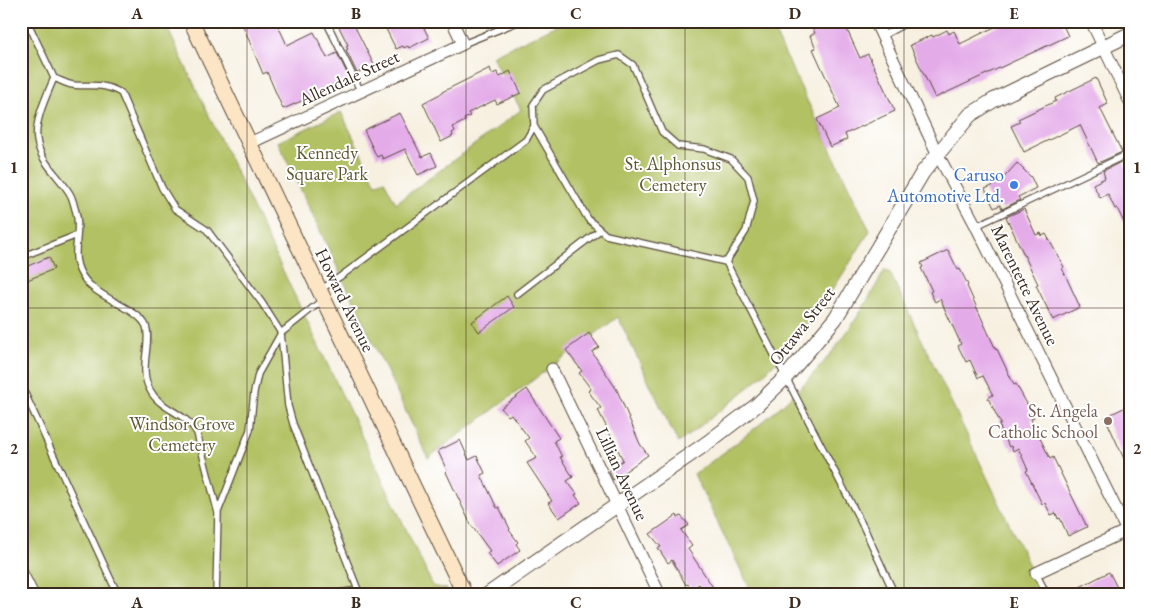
<svg xmlns="http://www.w3.org/2000/svg" width="1151" height="616" viewBox="0 0 1151 616" font-family="'EB Garamond',serif">
<style>
.green{fill:#b2c164;stroke:#767641}
.building{fill:#e4abe9}
.lines{fill:none;stroke-linecap:round;stroke-linejoin:round}
.service-casing{stroke:#57483b;stroke-width:8}
.minor-casing{stroke:#57483b;stroke-width:13}
.tertiary-casing{stroke:#57483b;stroke-width:16}
.secondary-casing{stroke:#57483b;stroke-width:17}
.service{stroke:#fff;stroke-width:5.5}
.minor{stroke:#fff;stroke-width:11}
.tertiary{stroke:#fff;stroke-width:14}
.secondary{stroke:#fce5c4;stroke-width:15}
.grid{fill:none;stroke:#3b2a1e;stroke-width:1;stroke-opacity:0.55}
.shop-dot{fill:#3f7fe0;stroke:#fff;stroke-width:2}
.education-dot{fill:#8d6e63;stroke:#fff;stroke-width:2}
.labels{text-anchor:middle;stroke-width:4;stroke-linejoin:round;paint-order:stroke}
.street-label{font-size:18px;fill:#3b2a1e;stroke:#fff}
.park-label{font-size:18px;fill:#5f5733;stroke:#fff}
.shop-label{font-size:18px;fill:#366cbe;stroke:#fff;text-anchor:end}
.education-label{font-size:18px;fill:#785e54;stroke:#fff;text-anchor:end}
.neatline{fill:none;stroke:#3b2a1e;stroke-width:2}
.grid-label{font-size:16px;text-anchor:middle;font-weight:bold;fill:#3b2a1e}
</style>
<rect width="100%" height="100%" fill="#fff"/>
<filter id="ink" filterUnits="userSpaceOnUse"><feTurbulence type="fractalNoise" baseFrequency=".02" numOctaves="2"/><feDisplacementMap in="SourceGraphic" scale="10" xChannelSelector="R" yChannelSelector="G"/><feConvolveMatrix kernelMatrix="1 2 1 2 8 2 1 2 1" color-interpolation-filters="sRGB"/></filter>
<filter id="wash" filterUnits="userSpaceOnUse"><feTurbulence type="fractalNoise" baseFrequency=".0096" numOctaves="4" result="noise"/><feDisplacementMap in="SourceGraphic" scale="20" xChannelSelector="R" yChannelSelector="G"/><feGaussianBlur stdDeviation="1.12" result="paint"/><feColorMatrix in="noise" values="0 0 0 0 0 0 0 0 0 0 0 0 0 0 0 0 0 1.4 0 .05"/><feComposite in="paint" operator="in"/></filter>
<g filter="url(#wash)">
<rect width="100%" height="100%" fill="#f7f0e0"/>
<!-- green -->
<path class="green" d="M21 21H164L433 586 446 589 449 595H38L21 558Z
M566 21H769L870 231C841 276 814 324 776 362 746 392 712 417 678 443L618 317 428 458 278 142 341 112 376 184 384 180 396 203 521 110 492 56Z
M885 270 890 273 1043 595H753L694 474C746 437 797 398 836 347 855 323 870 296 885 270Z"/>
<g id="blocks">
<!-- building -->
<path class="building" d="M241 21H276L287 45 314 32 327 58 337 53 349 77 344 79 346 82 283 109 267 72 263 74Z
M336 21H352L374 65 357 73 346 50 348 49 346 46 348 45Z
M382 21H416L418 26 422 24 429 38 409 48 408 46 404 48 403 46 396 49Z
M809 21H843L860 58 868 54 895 111 845 134 847 139 830 147 817 119 840 108 813 49 816 48 810 36 815 33Z
M1007 21H1061L1068 36 935 98 910 45 932 35 933 37 947 30 949 34 954 31 960 44Z
M490 68 492 74 497 72 500 77 510 71 521 93 497 104 495 100 468 113 470 116 464 119 465 121 453 127 455 131 452 133 453 136 441 142 423 103 442 93V92Z
M1096 78 1108 104 1100 108 1122 152 1098 163 1080 125 1024 152 1011 126 1020 122 1018 119 1056 101 1055 98Z
M400 113 422 157 431 153 437 166 418 175 405 149 383 159 381 155 377 157 364 130Z
M1123 161 1130 174V235L1117 208 1115 209 1108 194 1100 198 1093 184 1105 178 1103 171Z
M1017 163 1031 177 1036 188 1018 197 1020 200 1002 209 1000 205 994 208 985 189 999 183Z
M1024 209 1036 235 1041 233 1042 236 1046 234 1064 267 1062 268 1080 307 1053 320 1036 285 1038 284 1006 217Z
M948 250 958 270 960 269 968 285 967 286 996 350 997 349 1014 385 1016 384 1026 402 1034 418 1031 419 1050 459 1053 457 1087 527 1068 536 1060 518 1058 519 1056 513 1051 515 1045 503 1042 504 1026 471 1028 470 1018 448 1013 451 1011 446 1009 447 999 425 1001 424 988 398 993 395 983 376 978 378 970 360 966 362 958 346 961 344 940 299 935 302 930 292 932 291 921 268 923 267 921 263Z
M49 257 54 269 25 281 21 269Z
M507 296 514 307 479 332 472 322Z
M589 333 599 347 592 352 617 390 640 444 648 455 613 480 609 471 623 460 598 410 601 408 588 391 591 389 579 373 582 371 566 350Z
M527 389 559 438 554 441 562 457H560L573 477 567 481 577 494 575 495 581 503 559 518 548 503 552 501 527 463 537 458 525 441 529 438 511 414 508 416 501 408Z
M1130 405V472L1105 417Z
M460 440 469 460 477 456 485 473 481 475 497 508 499 507 510 529 509 530 518 542 516 544 520 550 497 566 487 553 490 551 471 525 446 472 447 471 438 451Z
M677 515 678 518 681 516 689 525 681 530 692 546 688 549 718 595H704L699 584 692 589 688 584 686 585 672 560 668 563 658 548 661 547 650 534Z
M1109 572 1121 595H1063L1082 586Z"/>
</g>
</g>
<g filter="url(#ink)">
<use href="#blocks" fill-opacity="0" stroke="#57483b" stroke-width="1"/>
<g class="lines">
<defs>
<path id="service" d="M27 21 54 78C47 95 34 121 37 140 40 163 59 175 70 194 73 199 74 206 76 212 83 237 66 257 86 281 100 299 139 309 146 326 152 342 138 369 150 390 160 410 186 412 197 433L218 513 216 595
M326 21 361 92
M882 36 910 21
M463 44 520 21
M54 78C60 80 66 84 73 85 93 87 101 82 121 93L162 188 175 209 207 230 262 303 281 333 258 374 254 392 250 430 218 512
M976 226 1130 153
M21 257 77 235
M726 262 606 235 588 219 534 126 533 105 543 90 599 60 619 55 633 65 662 132 678 146 704 149 731 159 748 177 754 201 746 231 726 262 865 530 895 595
M320 290 341 276 526 140 534 126
M517 294 600 230
M324 299 281 333 288 406 293 424 360 595
M21 385 118 595
M1036 573 1047 595
M325 595 358 590"/>
<path id="minor" d="M875 21 937 153 976 226 1130 537
M1091 21 1130 102
M250 143 463 44 452 21
M552 369 660 595
M21 571 33 595
M1036 573 1130 529"/>
<path id="tertiary" d="M487 595 707 443 757 405 785 378 835 319 923 172 970 115 994 100 1130 34"/>
<path id="secondary" d="M191 21 465 595"/>
</defs>
<!-- service casing -->
<use href="#service" class="service-casing"/>
<!-- minor casing -->
<use href="#minor" class="minor-casing"/>
<!-- tertiary casing -->
<use href="#tertiary" class="tertiary-casing"/>
<!-- secondary casing -->
<use href="#secondary" class="secondary-casing"/>
<!-- service -->
<use href="#service" class="service"/>
<!-- minor -->
<use href="#minor" class="minor"/>
<!-- tertiary -->
<use href="#tertiary" class="tertiary"/>
<!-- secondary -->
<use href="#secondary" class="secondary"/>
</g>
</g>
<!-- grid -->
<path class="grid" d="M247 21V595M466 21V595M685 21V595M904 21V595M21 308H1130"/>
<!-- markers -->
<circle class="shop-dot" cx="1014" cy="185" r="5"/>
<circle class="education-dot" cx="1108" cy="421" r="5"/>
<g class="labels">
<!-- street labels -->
<g class="street-label">
<text transform="translate(349 78) rotate(-25)" y="6">Allendale Street</text>
<text transform="translate(1025 285) rotate(64)" y="6">Marentette Avenue</text>
<text transform="translate(345 300) rotate(64)" y="6">Howard Avenue</text>
<text transform="translate(802 326) rotate(-52)" y="6">Ottawa Street</text>
<text transform="translate(622 474) rotate(65)" y="6">Lillian Avenue</text>
</g>
<!-- park labels -->
<g class="park-label">
<text x="327" y="159">Kennedy<tspan x="327" dy="21">Square Park</tspan></text>
<text x="673" y="170">St. Alphonsus<tspan x="673" dy="21">Cemetery</tspan></text>
<text x="182" y="430">Windsor Grove<tspan x="182" dy="21">Cemetery</tspan></text>
</g>
<!-- shop labels -->
<g class="shop-label">
<text x="1004" y="181">Caruso<tspan x="1004" dy="21">Automotive Ltd.</tspan></text>
</g>
<!-- education labels -->
<g class="education-label">
<text x="1098" y="417">St. Angela<tspan x="1098" dy="21">Catholic School</tspan></text>
</g>
</g>
<!-- margin -->
<rect width="1151" height="616" fill="none" stroke="#fff" stroke-width="55"/>
<rect x="28" y="28" width="1096" height="560" class="neatline"/>
<g class="grid-label">
<text x="137" y="19">A</text>
<text x="356" y="19">B</text>
<text x="576" y="19">C</text>
<text x="795" y="19">D</text>
<text x="1014" y="19">E</text>
<text x="14" y="173">1</text>
<text x="1137" y="173">1</text>
<text x="14" y="454">2</text>
<text x="1137" y="454">2</text>
<text x="137" y="608">A</text>
<text x="356" y="608">B</text>
<text x="576" y="608">C</text>
<text x="795" y="608">D</text>
<text x="1014" y="608">E</text>
</g>
</svg>
